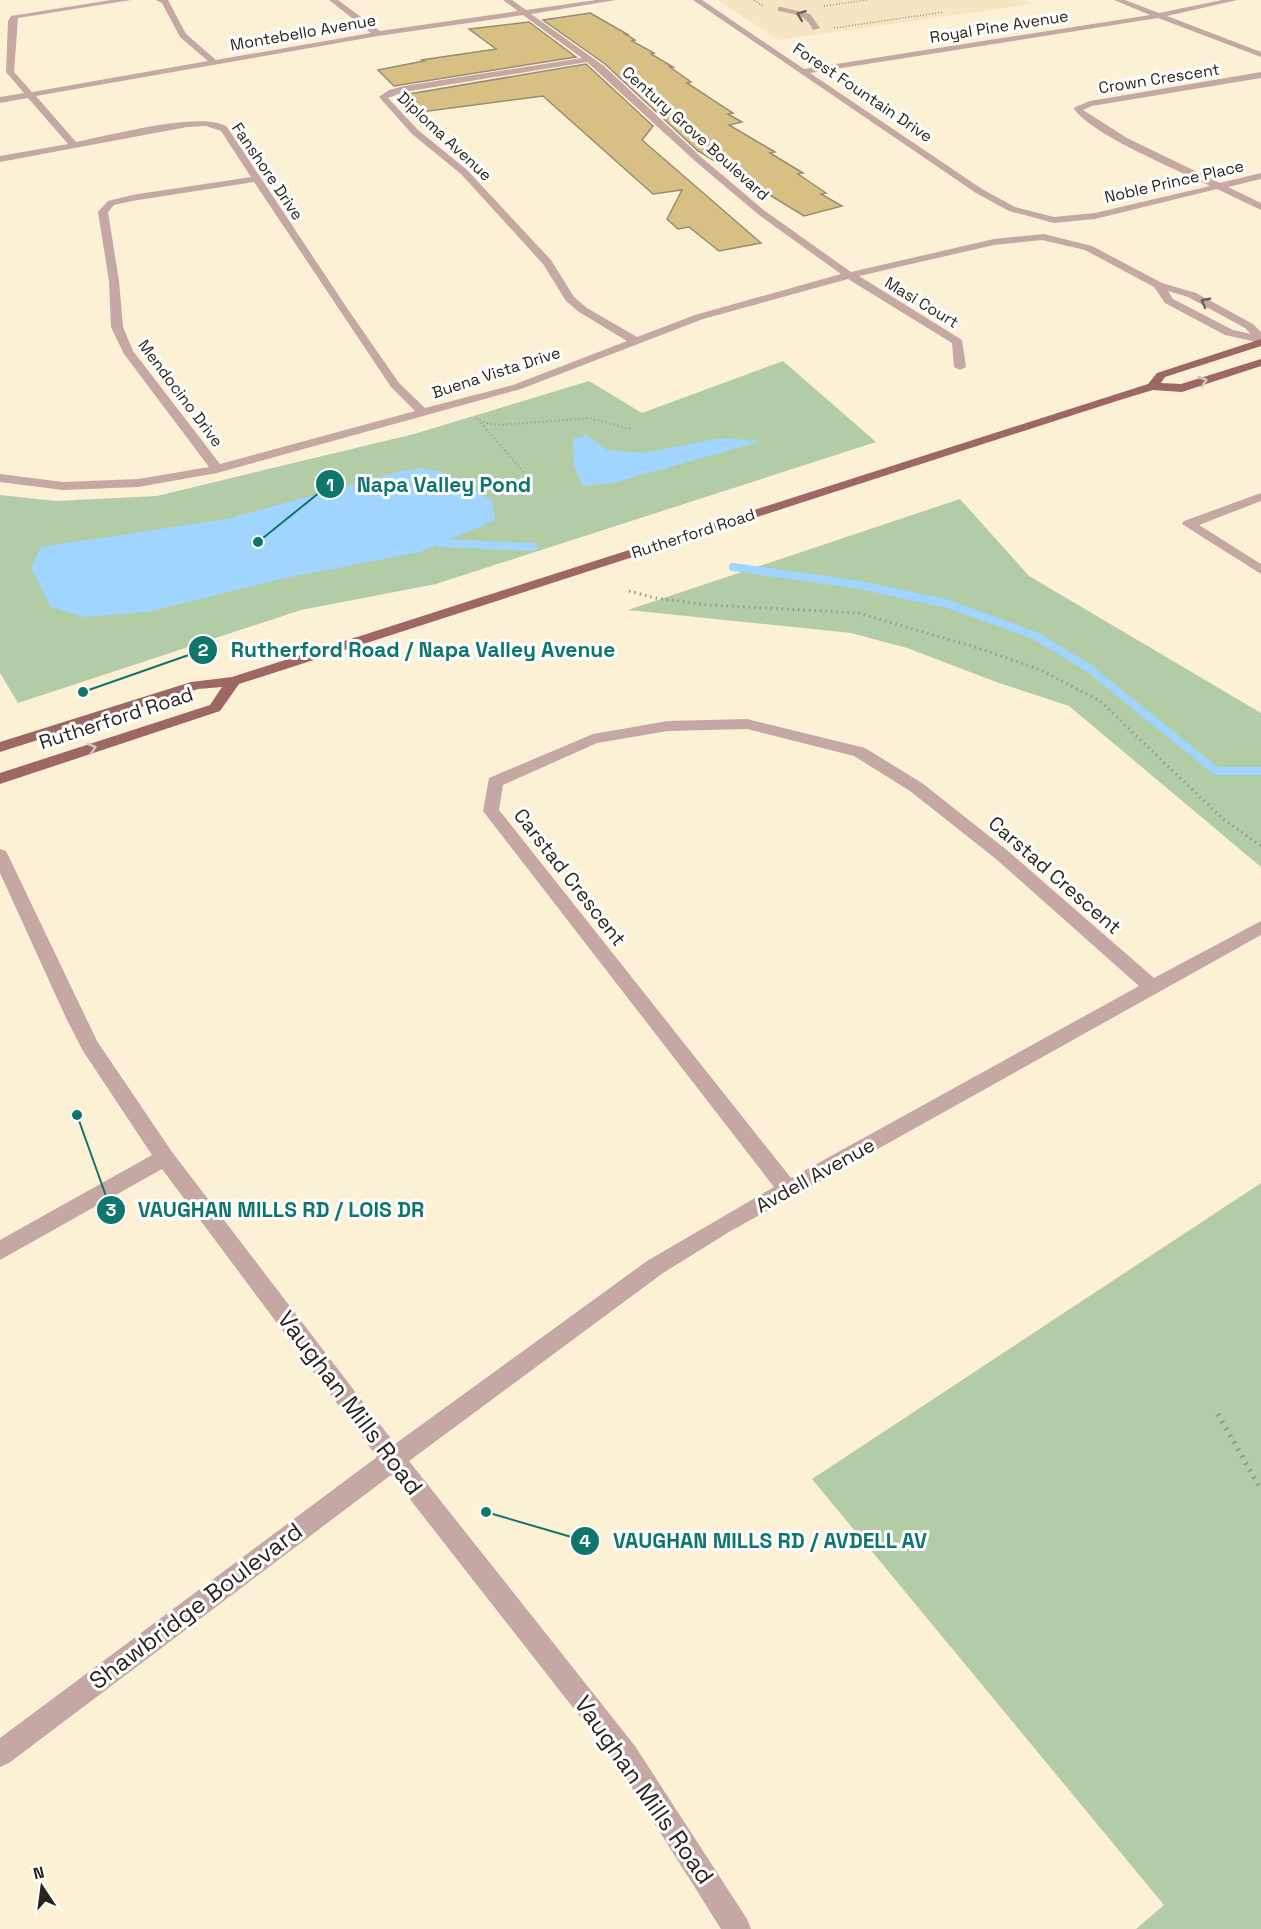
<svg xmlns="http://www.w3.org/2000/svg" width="1261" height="1929" viewBox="0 0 1261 1929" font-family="'Space Grotesk',sans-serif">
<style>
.built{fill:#f4e5c3}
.green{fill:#b2cda5}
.water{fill:#a0d5ff}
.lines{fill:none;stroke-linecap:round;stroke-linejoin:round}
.stream{stroke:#a0d5ff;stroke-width:8}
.building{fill:#d8c085;stroke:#988d74;stroke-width:1.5}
.path-far3{stroke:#9f9783;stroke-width:1.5;stroke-dasharray:1 2;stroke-linecap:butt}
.path-far2{stroke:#9f9783;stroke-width:2;stroke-dasharray:1 3;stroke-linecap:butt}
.path-far1{stroke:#9f9783;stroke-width:3;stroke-dasharray:1.5 4;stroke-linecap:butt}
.path{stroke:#9f9783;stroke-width:5;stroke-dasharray:2 6;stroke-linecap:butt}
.minor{fill:#c5a7a4;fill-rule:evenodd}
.major{fill:#9d6864;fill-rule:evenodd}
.oneway{stroke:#6f6059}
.oneway2{stroke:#d8c3c1}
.labels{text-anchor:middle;stroke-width:6;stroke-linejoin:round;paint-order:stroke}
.far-street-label{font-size:16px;fill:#29251b;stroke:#fff}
.street-label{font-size:20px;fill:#29251b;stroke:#fff}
.near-street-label{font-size:24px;fill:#29251b;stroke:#fff}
.leader{fill:none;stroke:#0f766e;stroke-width:2}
.callout-dot{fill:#0f766e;stroke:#fff;stroke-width:2}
.mark-label{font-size:18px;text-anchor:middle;font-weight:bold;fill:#fff}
.callout-label{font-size:21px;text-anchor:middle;font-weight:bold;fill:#0f766e;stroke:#fff;stroke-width:6;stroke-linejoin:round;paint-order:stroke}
</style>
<rect width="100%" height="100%" fill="#fcf0d5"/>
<!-- built -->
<path class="built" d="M717 0H1025L1032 4 779 40Z"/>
<!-- green -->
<path class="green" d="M783 361 876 442 436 584 301 610 18 703 0 673V495L56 501 157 496 414 434 589 381 642 413Z
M960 499 1029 576 1261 713V867L1069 706 999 683 907 648 851 633 628 610Z
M1261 1183V1929H1136L1164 1905 812 1479Z"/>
<!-- water -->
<path class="water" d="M587 435 607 450 643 453 721 438 762 441 613 483 582 486 574 465 573 439Z
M422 468 446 473 492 501 495 520 420 552 285 578 147 612 85 617 51 607 31 568 41 547 227 519 402 471Z"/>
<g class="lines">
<!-- stream -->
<path class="stream" d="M441 543 533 547
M733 567 860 585 948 604 1036 636 1090 669 1216 771H1261"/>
</g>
<!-- building -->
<path class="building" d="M590 13 627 34H625L635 40 632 41 654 53 651 54 673 67H670L691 82 687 83 733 113 728 114 742 122 729 125 775 152 770 153 803 173 798 174 826 193 821 194 842 206 804 216 698 151 605 64 543 20Z
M529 22 576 57 394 86 378 70 424 61 422 60 496 49 469 29Z
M586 64 653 126 642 140 761 243 719 251 689 227 678 229 667 219 682 190 653 194 543 96 421 112 403 95Z"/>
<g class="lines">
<!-- path-far3 -->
<path class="path-far3" d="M754 0 763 6
M824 6 867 0
M834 28 944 12"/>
<!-- path-far2 -->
<path class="path-far2" d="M476 418 486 423 499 425 590 418 630 429
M481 423 527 476"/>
<!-- path-far1 -->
<path class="path-far1" d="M629 591 655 598 709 605 858 613 978 648 1041 670 1100 701 1223 819 1261 846"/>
<!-- path -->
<path class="path" d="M1218 1414 1261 1490"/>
<!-- minor -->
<path class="minor" d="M111 0H131L18 18 14 72 32 92 208 61 180 37 162 3 156 0H168L186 34 216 60 371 33 329 0H338L380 31 518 11 503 0H512L526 10 596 0H616L531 14 604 66 701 157 765 211 851 272 994 239 1044 234 1092 246 1162 283 1196 293 1253 324 1261 332V343L1225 335 1165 303 1154 287 1085 250 1042 240 994 245 859 276 962 340 966 367 960 370 954 367 952 343 848 279 703 319 521 389 217 473 138 487 63 490 0 482V474L63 482 138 479 209 467 124 354 111 327 109 281 98 212 108 201 132 195 251 177 221 131 206 126 187 127 0 162V156L68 144 28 98 0 103V97L24 93 6 72 8 21 11 16ZM523 15 582 58 404 86 389 90 379 97 412 134 461 174 543 264 566 301 579 312 627 341 513 385 425 408 399 383 347 308 227 127C202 110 108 136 76 142L36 96 378 36ZM587 62 695 161 759 215 841 274 695 315 637 337 587 308 574 297 551 260 467 170 418 130 388 98 404 92ZM254 182 391 387 415 411 220 464 133 351 123 327 119 281 108 212 114 205 132 201ZM1168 291 1188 297 1245 328 1251 334 1233 330 1173 299Z
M693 0H702L804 69 1150 15 1114 0H1125L1159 13 1222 0H1237L1167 16 1261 52V57L1158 18 810 73 982 189 1015 207 1054 217 1095 213 1210 186C1176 169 1094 136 1074 109L1075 107 1090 101 1261 72V78L1092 106 1083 110 1127 138 1220 183 1261 173V179L1228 187 1261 203V210L1217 189 1095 219 1054 223 1009 211 976 193Z
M781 7 810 14 820 28 813 30C806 14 794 14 778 11V7Z
M1261 493V501L1199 525 1261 564V574L1182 524 1184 521Z
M747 719 865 748 922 783 1008 851 1154 978 1261 921V935L729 1232 663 1273 409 1461 635 1746 747 1919 751 1929H721L617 1764 391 1475 9 1763 0 1767V1738L377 1457 162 1169 0 1260V1240L152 1155 83 1051 67 1020 0 873V849L6 851 8 855 97 1041 172 1152 395 1444 647 1261 774 1187 483 811 489 778 593 734 668 721ZM747 729 854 756 910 791 996 859 1139 986 791 1178 499 810 503 785 597 743 668 731Z"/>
<!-- major -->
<path class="major" d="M1261 339V346L1165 377 1161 383 1181 384 1261 359V366L1182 392 1153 390 1123 399 239 684 220 711 0 784V773L210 705 222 687 198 689 0 752V742L191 682 232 677 1148 384 1157 373Z"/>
</g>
<!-- one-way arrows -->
<defs><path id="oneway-chevron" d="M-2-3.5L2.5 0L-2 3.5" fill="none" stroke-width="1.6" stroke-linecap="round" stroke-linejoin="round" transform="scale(1.5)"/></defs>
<g class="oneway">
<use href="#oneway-chevron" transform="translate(801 15) rotate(-159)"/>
<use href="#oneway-chevron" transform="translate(1205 302) rotate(-152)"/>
</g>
<g class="oneway2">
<use href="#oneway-chevron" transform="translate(1203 381) rotate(-18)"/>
<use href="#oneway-chevron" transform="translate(92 748) rotate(-18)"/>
</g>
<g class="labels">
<!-- far-street labels -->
<g class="far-street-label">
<text transform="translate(999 26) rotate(-9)" y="6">Royal Pine Avenue</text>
<text transform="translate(303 32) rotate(-10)" y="6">Montebello Avenue</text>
<text transform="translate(1159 78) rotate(-9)" y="6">Crown Crescent</text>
<text transform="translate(863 92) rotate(34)" y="6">Forest Fountain Drive</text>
<text transform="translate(696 133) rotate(42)" y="6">Century Grove Boulevard</text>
<text transform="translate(445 136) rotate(43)" y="6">Diploma Avenue</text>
<text transform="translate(268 171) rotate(56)" y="6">Fanshore Drive</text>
<text transform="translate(1174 181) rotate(-13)" y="6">Noble Prince Place</text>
<text transform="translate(922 302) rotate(31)" y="6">Masi Court</text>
<text transform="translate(496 372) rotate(-18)" y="6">Buena Vista Drive</text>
<text transform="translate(181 393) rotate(53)" y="6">Mendocino Drive</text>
<text transform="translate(693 533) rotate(-18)" y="6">Rutherford Road</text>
</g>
<!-- street labels -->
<g class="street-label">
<text transform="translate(116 718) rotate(-18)" y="7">Rutherford Road</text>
<text transform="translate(1055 875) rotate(41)" y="7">Carstad Crescent</text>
<text transform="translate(570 877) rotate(52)" y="7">Carstad Crescent</text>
<text transform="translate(815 1175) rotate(-29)" y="7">Avdell Avenue</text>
</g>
<!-- near-street labels -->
<g class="near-street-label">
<text transform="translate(350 1403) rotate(53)" y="8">Vaughan Mills Road</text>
<text transform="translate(196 1606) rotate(-37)" y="8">Shawbridge Boulevard</text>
<text transform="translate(644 1790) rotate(55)" y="8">Vaughan Mills Road</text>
</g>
</g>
<!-- callouts -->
<path class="leader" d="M258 542L330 484M83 692L203 650M77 1115L111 1210M486 1512L585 1541"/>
<g class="callout-dot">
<circle cx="258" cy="542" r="6"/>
<circle cx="83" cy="692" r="6"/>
<circle cx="77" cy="1115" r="6"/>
<circle cx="486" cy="1512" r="6"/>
<circle cx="330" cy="484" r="15"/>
<circle cx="203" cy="650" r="15"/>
<circle cx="111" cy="1210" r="15"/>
<circle cx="585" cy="1541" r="15"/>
</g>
<g class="mark-label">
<text x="330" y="491">1</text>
<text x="203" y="656">2</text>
<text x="111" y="1216">3</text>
<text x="585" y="1547">4</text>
</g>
<g class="callout-label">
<text x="444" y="492">Napa Valley Pond</text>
<text x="423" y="657">Rutherford Road / Napa Valley Avenue</text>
<text x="281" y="1217">VAUGHAN MILLS RD / LOIS DR</text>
<text x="770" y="1548">VAUGHAN MILLS RD / AVDELL AV</text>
</g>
<!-- north arrow -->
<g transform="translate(42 1887) rotate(347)" stroke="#ffffff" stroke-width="4.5" paint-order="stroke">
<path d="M0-4.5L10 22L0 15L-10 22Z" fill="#29251b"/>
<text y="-9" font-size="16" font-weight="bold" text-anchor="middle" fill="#29251b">N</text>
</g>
</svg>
